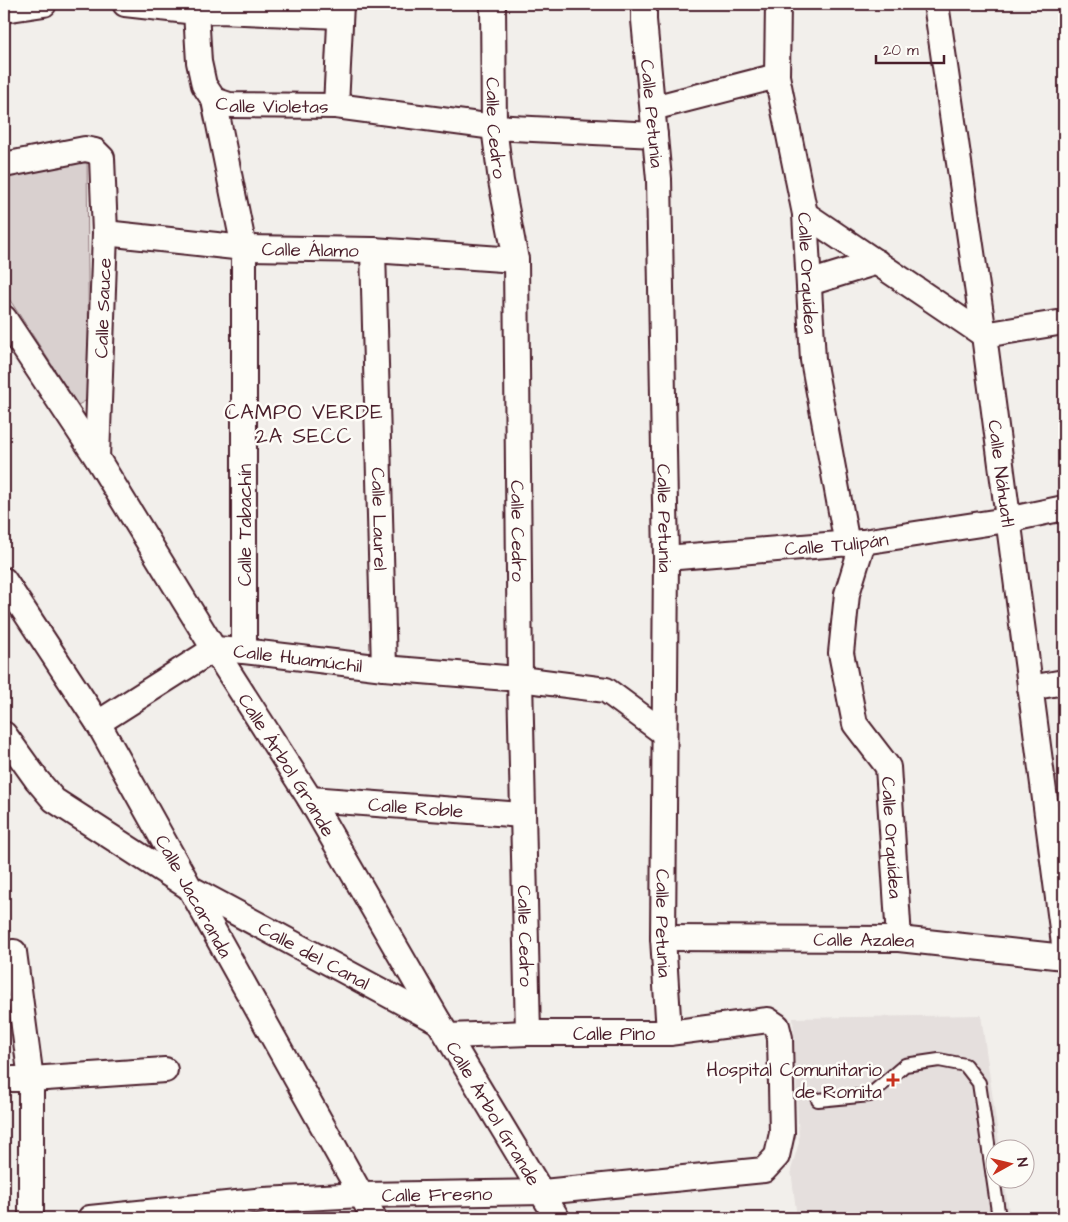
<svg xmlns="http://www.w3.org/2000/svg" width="1068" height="1222" viewBox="0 0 1068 1222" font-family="'Architects Daughter',sans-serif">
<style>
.built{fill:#e5dfdd}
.green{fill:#d9d0cf;stroke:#92787d}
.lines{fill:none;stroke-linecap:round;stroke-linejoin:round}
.service-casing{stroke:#4a1f2b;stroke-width:16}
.minor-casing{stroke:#4a1f2b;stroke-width:28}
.service{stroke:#fdfcf7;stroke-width:12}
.minor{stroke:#fdfcf7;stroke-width:24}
.poi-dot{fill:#c8321e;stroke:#fdfcf7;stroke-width:2}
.labels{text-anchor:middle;stroke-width:5;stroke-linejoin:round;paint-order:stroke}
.street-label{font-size:19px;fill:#4a1f2b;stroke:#fdfcf7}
.poi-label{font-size:19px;fill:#4a1f2b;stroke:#fdfcf7;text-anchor:end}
.quarter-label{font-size:21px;letter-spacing:1px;fill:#4a1f2b;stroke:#fdfcf7}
</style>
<rect width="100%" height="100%" fill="#f2efeb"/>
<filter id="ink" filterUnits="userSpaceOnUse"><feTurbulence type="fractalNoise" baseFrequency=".02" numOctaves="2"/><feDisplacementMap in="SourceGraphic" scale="10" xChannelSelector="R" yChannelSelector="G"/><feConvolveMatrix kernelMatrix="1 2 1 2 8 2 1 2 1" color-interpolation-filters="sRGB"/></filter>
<g filter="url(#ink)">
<!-- built -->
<path class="built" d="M981 1015 1000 1149 996 1150V1180H1004L1010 1218H797L791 1170 799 1142 793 1018Z"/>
<!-- green -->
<path class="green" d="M87 154 89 399 78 405 4 291V171Z"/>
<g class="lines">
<defs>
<path id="service" d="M818 1100 870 1095 905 1065 939 1060 965 1065 979 1083 999 1218"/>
<g id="minor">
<path d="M125 4 196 12 199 62 204 85 214 100 244 248V651"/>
<path id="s1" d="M493 4 494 127 501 181 516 260 520 679 528 1033"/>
<path id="s2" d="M644 4V20L659 179 666 558 663 938 669 1033"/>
<path id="s3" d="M778 4 777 76 805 214 813 360 847 544"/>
<path id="s4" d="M936 4 984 335 1064 944"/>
<path d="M4 10 44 4"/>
<path d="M196 12 219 11 340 16"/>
<path id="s5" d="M214 100 229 105 336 106 494 127 655 135"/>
<path d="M336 106 341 4"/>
<path d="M653 108 777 76"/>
<path d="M4 165 85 149 95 151 102 158 105 233 97 458"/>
<path d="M805 214 984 335 1064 322"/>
<path id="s6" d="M105 233 244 248 373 250 516 260"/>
<path id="s7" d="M373 250 384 668"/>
<path d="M809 283 877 262"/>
<path id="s8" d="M4 318 97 458 214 649 310 799 439 1022 557 1218"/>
<path id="s9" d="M863 542 847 594 841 653 855 724 888 767 899 939"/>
<path id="s10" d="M666 558 863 542 1007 520 1064 508"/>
<path id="s11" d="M4 580 98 723 374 1218"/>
<path d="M1030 688 1064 682"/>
<path id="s12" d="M98 723 214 649 244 651 384 668 520 679 606 690 664 733"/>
<path id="s13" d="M4 734 37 780 54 800 190 888 439 1022"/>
<path id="s14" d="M310 799 522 815"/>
<path id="s15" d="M663 938 899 939 1064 957"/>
<path d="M14 952 31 1079V1218"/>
<path d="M4 1079H31L165 1070"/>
<path id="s16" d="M90 1218 264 1200 362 1195 543 1192 764 1170 777 1156 782 1133 780 1038 777 1026 768 1020 669 1033H528L448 1036"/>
</g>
</defs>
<!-- service casing -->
<use href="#service" class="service-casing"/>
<!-- minor casing -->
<use href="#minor" class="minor-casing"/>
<!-- service -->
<use href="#service" class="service"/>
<!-- minor -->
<use href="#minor" class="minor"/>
</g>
</g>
<!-- markers -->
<path class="poi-dot" d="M890.5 1072.5h5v5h5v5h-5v5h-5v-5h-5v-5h5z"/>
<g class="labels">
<!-- street labels -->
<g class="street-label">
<text dy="7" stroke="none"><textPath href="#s5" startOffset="59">Calle Violetas</textPath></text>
<text dy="7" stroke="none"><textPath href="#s2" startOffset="110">Calle Petunia</textPath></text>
<text dy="7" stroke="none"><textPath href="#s1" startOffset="124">Calle Cedro</textPath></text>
<text dy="7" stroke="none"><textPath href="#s6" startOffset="206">Calle Álamo</textPath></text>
<text dy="7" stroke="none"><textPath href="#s3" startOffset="272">Calle Orquídea</textPath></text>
<text transform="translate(102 308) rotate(-88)" y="7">Calle Sauce</text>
<text dy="7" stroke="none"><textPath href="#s4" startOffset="474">Calle Náhuatl</textPath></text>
<text dy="7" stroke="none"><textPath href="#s2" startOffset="515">Calle Petunia</textPath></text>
<text dy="7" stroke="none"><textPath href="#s7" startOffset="269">Calle Laurel</textPath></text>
<text transform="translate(244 525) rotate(-90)" y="7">Calle Tabachín</text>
<text dy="7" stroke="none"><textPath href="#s1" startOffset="529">Calle Cedro</textPath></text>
<text dy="7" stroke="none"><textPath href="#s10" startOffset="171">Calle Tulipán</textPath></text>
<text dy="7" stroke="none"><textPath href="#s12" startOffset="222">Calle Huamúchil</textPath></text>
<text dy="7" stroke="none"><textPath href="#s8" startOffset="529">Calle Árbol Grande</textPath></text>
<text dy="7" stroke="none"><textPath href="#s14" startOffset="106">Calle Roble</textPath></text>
<text dy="7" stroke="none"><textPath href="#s9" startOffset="311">Calle Orquídea</textPath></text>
<text dy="7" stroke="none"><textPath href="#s11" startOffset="369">Calle Jacaranda</textPath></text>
<text dy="7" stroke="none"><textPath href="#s2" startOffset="920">Calle Petunia</textPath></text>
<text dy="7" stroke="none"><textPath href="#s1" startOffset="934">Calle Cedro</textPath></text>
<text dy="7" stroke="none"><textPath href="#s15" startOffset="201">Calle Azalea</textPath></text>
<text dy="7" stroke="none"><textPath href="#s13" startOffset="386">Calle del Canal</textPath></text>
<text x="614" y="1040">Calle Pino</text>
<text dy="7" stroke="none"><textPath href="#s8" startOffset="934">Calle Árbol Grande</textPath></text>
<text dy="7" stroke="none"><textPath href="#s16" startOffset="348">Calle Fresno</textPath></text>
</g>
<!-- poi labels -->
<g class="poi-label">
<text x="882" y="1076">Hospital Comunitario<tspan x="882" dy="22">de Romita</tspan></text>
</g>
<!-- quarter labels -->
<g class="quarter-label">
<text x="304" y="419">CAMPO VERDE<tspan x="304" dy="24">2A SECC</tspan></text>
</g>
</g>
<!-- margin -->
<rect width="1068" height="1222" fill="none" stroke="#fdfcf7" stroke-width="20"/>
<rect x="10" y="10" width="1048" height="1202" fill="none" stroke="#4a1f2b" stroke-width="2" filter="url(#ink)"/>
<!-- north arrow -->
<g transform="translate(1010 1164) rotate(82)"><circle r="24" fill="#fdfcf7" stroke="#b5a4a5"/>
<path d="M0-4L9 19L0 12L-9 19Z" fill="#c8321e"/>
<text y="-8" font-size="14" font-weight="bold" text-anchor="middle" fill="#4a1f2b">N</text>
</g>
<!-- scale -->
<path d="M876 55v8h68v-8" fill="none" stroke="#4a1f2b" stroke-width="2.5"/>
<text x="883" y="55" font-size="15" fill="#4a1f2b" stroke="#fdfcf7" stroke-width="4" paint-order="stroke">20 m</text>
</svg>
